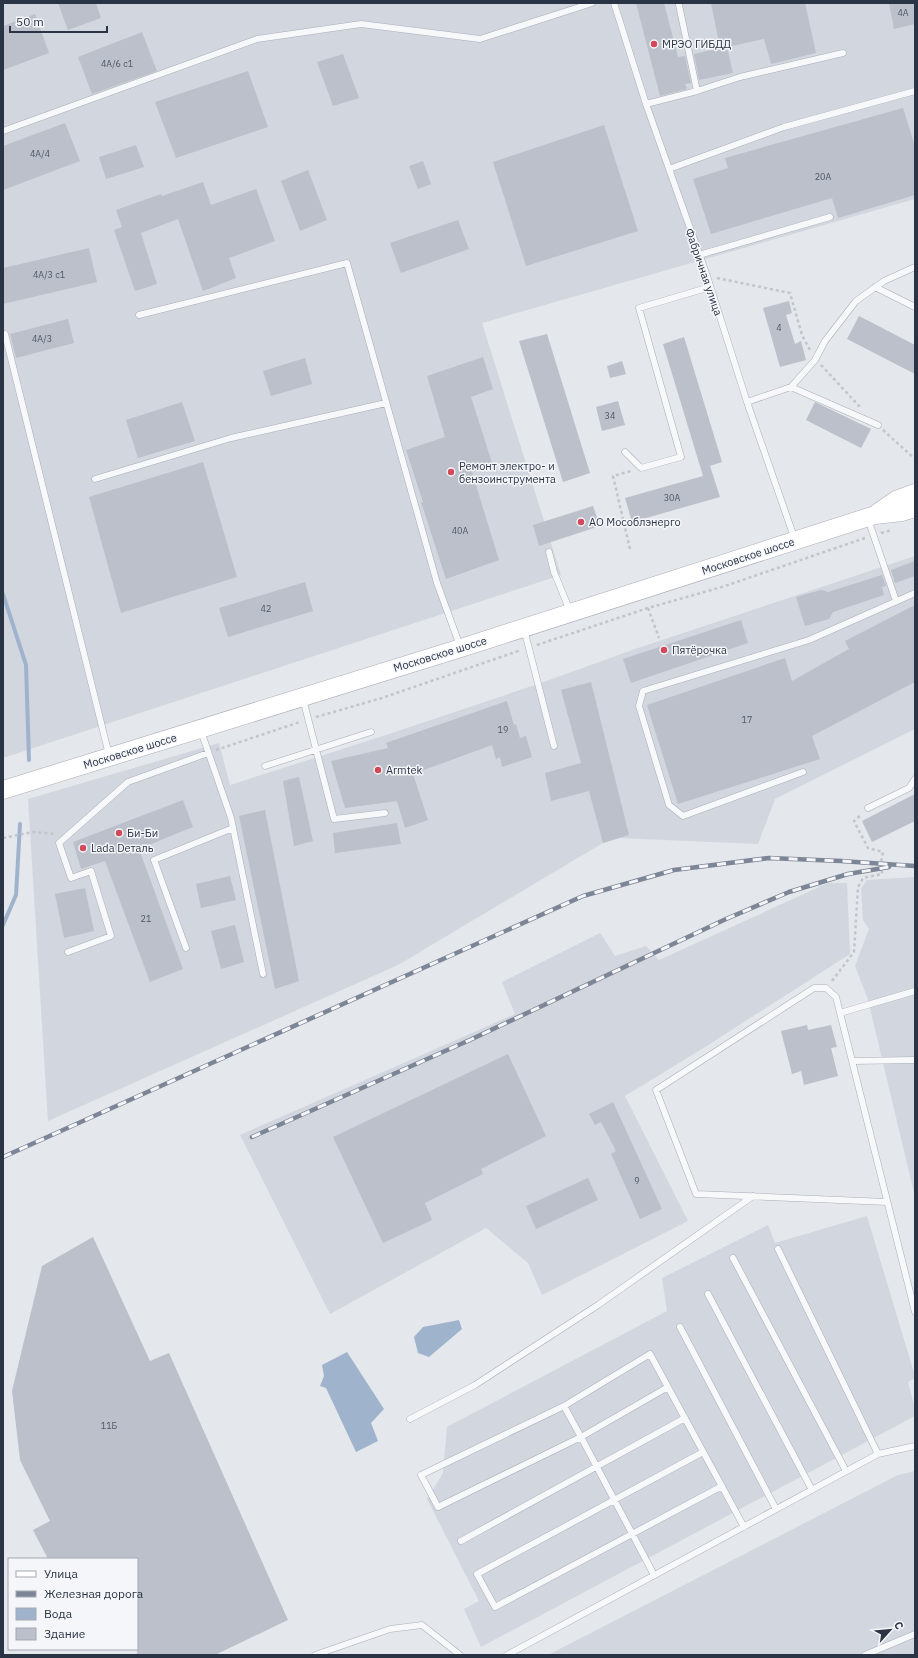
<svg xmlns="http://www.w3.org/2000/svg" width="918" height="1658" viewBox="0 0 918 1658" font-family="'IBM Plex Sans',sans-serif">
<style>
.built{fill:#d2d6de}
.water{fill:#9fb4cc}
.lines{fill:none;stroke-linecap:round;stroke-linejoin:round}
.stream{stroke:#9fb4cc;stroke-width:4}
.building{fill:#bbc0ca}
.service-casing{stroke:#a9aeb7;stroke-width:7}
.secondary-casing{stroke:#a9aeb7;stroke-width:19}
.path{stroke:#c2c5cb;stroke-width:2.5;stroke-dasharray:3 3;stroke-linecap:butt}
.service{stroke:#f7f8fa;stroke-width:6}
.secondary{stroke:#fff;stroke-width:18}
.rail-casing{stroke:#7d8696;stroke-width:4.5}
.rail{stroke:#f4f6f9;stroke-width:3;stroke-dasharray:9;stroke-linecap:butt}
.poi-dot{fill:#d1495b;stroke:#f4f6f9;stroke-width:1.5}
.labels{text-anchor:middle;stroke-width:3;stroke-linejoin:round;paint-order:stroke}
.number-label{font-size:9px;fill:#4f5766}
.poi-label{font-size:11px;fill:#2b3445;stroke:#f4f6f9;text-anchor:start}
.street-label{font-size:11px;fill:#2b3445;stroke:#f4f6f9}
</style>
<rect width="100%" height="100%" fill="#e4e7ec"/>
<!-- built -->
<path class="built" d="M3 3H915V199L482 323 561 575 3 758Z
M915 556V729L775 799 758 844 620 838 603 843 398 965 48 1121 28 799 219 743 230 785 380 737 538 684 638 648Z
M915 877V1197L868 1000 855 966 869 929 863 920 861 889 867 880Z
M828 883H847L850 954 705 1047 625 1096 688 1221 542 1295 528 1263 486 1228 330 1314 240 1135 515 1014 502 982 600 933 615 956 646 946 659 960Z
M867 1216 915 1376V1378L908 1382 915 1409V1416L481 1647 464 1609 479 1601 427 1499 443 1473 447 1427 667 1311 662 1278 768 1225 775 1243Z
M915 1471V1655H548L898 1475Z"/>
<!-- water -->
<path class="water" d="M459 1320 462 1329 429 1357 418 1353 414 1337 423 1327Z
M347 1352 384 1409 371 1423 378 1441 356 1452 326 1388 320 1386 324 1376 322 1365Z"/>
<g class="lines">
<!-- stream -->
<path class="stream" d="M3 594 26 665 29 760
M3 925 16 895 20 824"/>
</g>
<!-- building -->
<path class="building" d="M58 3H96L101 18 68 30Z
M636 3H664L678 57 685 56 691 83 685 84 687 89 660 96Z
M711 3H805L816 53 771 64 764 39 727 47 733 73 699 80 694 54 720 48Z
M889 3H915V24L894 29Z
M35 14 49 53 3 70V26Z
M142 32 157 71 92 94 78 57Z
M343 54 359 98 333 106 317 62Z
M248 71 268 127 176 158 155 102Z
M903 108 915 146V195L838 218 832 198 711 234 693 179 728 168 725 158Z
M65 123 80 161 3 190V146Z
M604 125 638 231 526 266 493 162Z
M136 145 144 167 106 179 99 157Z
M423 161 431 184 418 189 409 166Z
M308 170 327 220 300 231 281 181Z
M203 182 211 205 256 189 275 241 229 258 236 278 203 291 178 219 141 233 157 284 135 291 114 230 122 227 116 210 161 194 162 196Z
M458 220 469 249 401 273 390 243Z
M89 248 97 282 3 304V268Z
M789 301 792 313 786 315 795 344 801 341 806 360 780 367 763 308Z
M859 316 915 345V374L847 339Z
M68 319 74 343 16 358 10 334Z
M547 334 590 473 563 482 519 341Z
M684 337 722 462 710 466 720 497 632 522 625 498 703 476 663 344Z
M483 357 493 389 471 397 493 466 472 472 499 560 446 579 421 502H423L406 450 445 437 427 376Z
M305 358 312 384 271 396 263 371Z
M622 361 626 374 610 378 607 366Z
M618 401 625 425 602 431 596 407Z
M182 402 195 441 138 458 126 420Z
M815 402 871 429 861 448 806 420Z
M203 462 237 577 121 613 89 497Z
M593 506 600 526 539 546 533 525Z
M915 561V576L895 583 891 570Z
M882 575 886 586 882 587 884 595 833 612 829 619 805 626 796 597 821 590 828 592Z
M305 582 313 611 228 637 219 608Z
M915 605V682L812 736 820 759 678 804 647 705 785 658 792 681 849 649 845 641Z
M741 620 748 643 631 683 623 659Z
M591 682 629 835 603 843 589 791 551 801 545 773 581 763 561 690Z
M507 701 514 725 516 724 520 738 526 736 532 757 502 767 500 757 496 759 492 745 413 774 428 820 405 828 397 801 345 808 331 761 388 748 386 743Z
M299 777 313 841 294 846 283 781Z
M915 794V821L872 842 862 821Z
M183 800 193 827 139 849 183 969 150 982 105 861 81 869 73 842Z
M265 810 299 981 275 989 239 816Z
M397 823 401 844 335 853 333 833Z
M230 876 236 900 201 908 196 884Z
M85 888 94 931 64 938 55 894Z
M235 925 244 962 221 969 211 931Z
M807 1025 808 1030 831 1025 837 1047 831 1048 838 1076 804 1085 801 1071 792 1074 781 1031Z
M508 1054 546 1136 481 1169 483 1174 425 1203 432 1220 383 1243 333 1137Z
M613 1102 662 1209 640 1219 611 1154 616 1151 601 1122 595 1125 589 1114Z
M588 1178 598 1200 536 1229 526 1206Z
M93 1237 150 1361 169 1353 288 1620 215 1655H137V1559H48L33 1530 50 1521 20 1460 12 1391 42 1266Z"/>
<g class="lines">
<defs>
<path id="service" d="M614 3 646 104 707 276 747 402 795 540
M679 5 697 91
M646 104 697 91 740 77 843 53
M3 131 257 39 361 24 480 39 592 3
M669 169 784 127 915 91
M699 255 830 217
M875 287 915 307
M139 315 347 263 437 583 460 646
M5 334 109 755
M791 387 878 425
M747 402 791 387 815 360 825 341 856 301 884 281 915 267
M625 452 641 468 681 457 639 308 710 287
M95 479 231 438 386 403
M869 522 896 601
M549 552 554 572 570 611
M524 629 554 746
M303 699 334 819 385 813
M201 731 231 818 263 974
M265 766 371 732
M803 772 683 816 669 805 639 706 643 691 809 640 915 593
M868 808 909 788 915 779
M186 948 154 860 233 828
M68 952 111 936 91 871 71 878 59 843 128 782 208 753
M840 1013 915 991
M853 1061 915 1060
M887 1202 696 1194 656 1090 814 988H826L836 997 915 1312
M778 1249 878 1454
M733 1258 846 1471
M708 1294 812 1490
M680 1327 776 1509
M564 1406 581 1437 668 1387
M410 1419 475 1385 598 1305 753 1196
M703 1452 477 1574 495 1607 722 1486
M461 1541 685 1418
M654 1575 581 1437 438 1507 421 1475 564 1406 650 1354 744 1527
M315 1655 390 1629 422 1625 460 1655
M507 1655 878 1454 915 1446
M865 1655 915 1634"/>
<path id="secondary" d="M876 514 896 500 915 493
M3 790 461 648 875 515 902 512 915 508"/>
</defs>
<!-- service casing -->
<use href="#service" class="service-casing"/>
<!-- secondary casing -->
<use href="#secondary" class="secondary-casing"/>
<!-- path -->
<path class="path" d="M717 278 790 293 802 335 810 350
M821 365 860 407
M883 430 915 459
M881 533 892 530
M630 549 613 476 631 471
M648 608 659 638
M537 645 648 608 722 587 865 538
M316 717 382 698 521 650
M216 750 300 722
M3 838 33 832 56 834
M832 981 854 952 858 887 863 878 882 874 881 863 883 852 868 848 854 821 862 814"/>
<!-- service -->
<use href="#service" class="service"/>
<!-- secondary -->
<use href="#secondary" class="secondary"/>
<defs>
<path id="rail" d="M252 1137 472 1039 726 919 789 892 848 874 889 867
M3 1157 583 896 674 870 769 858 841 861 915 866"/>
</defs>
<!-- rail casing -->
<use href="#rail" class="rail-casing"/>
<!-- rail -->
<use href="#rail" class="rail"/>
</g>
<!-- markers -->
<g class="poi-dot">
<circle cx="654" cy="44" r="4"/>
<circle cx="451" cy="472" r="4"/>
<circle cx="581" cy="522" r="4"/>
<circle cx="664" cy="650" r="4"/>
<circle cx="378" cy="770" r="4"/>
<circle cx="119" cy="833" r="4"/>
<circle cx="83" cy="848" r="4"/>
</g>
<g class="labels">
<!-- number labels -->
<g class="number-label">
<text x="903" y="16">4А</text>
<text x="117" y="67">4А/6 с1</text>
<text x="40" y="157">4А/4</text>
<text x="823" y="180">20А</text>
<text x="49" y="278">4А/3 с1</text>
<text x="779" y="331">4</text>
<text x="42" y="342">4А/3</text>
<text x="610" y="419">34</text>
<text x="672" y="501">30А</text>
<text x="460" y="534">40А</text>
<text x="266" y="612">42</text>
<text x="747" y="723">17</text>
<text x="503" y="733">19</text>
<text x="146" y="922">21</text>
<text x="637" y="1184">9</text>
<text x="109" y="1429">11Б</text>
</g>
<!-- poi labels -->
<g class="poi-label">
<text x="662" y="48">МРЭО ГИБДД</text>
<text x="459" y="470">Ремонт электро- и<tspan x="459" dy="13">бензоинструмента</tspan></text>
<text x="589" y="526">АО Мособлэнерго</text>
<text x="672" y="654">Пятёрочка</text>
<text x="386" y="774">Armtek</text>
<text x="127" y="837">Би-Би</text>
<text x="91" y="852">Lada Dеталь</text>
</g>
<!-- street labels -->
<g class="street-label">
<text transform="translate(704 272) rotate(71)" y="4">Фабричная улица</text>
<text transform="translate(748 556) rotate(-18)" y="4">Московское шоссе</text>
<text transform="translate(440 654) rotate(-17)" y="4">Московское шоссе</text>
<text transform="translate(130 751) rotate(-17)" y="4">Московское шоссе</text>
</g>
</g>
<!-- border -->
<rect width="918" height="1658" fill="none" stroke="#2b3445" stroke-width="8"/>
<!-- legend -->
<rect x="8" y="1558" width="130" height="92" fill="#f4f6f9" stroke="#a4a8b1"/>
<rect x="16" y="1571" width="20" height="6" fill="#ffffff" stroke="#a4a8b1"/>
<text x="44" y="1578" font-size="12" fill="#2b3445">Улица</text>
<rect x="16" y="1591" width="20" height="6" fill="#7d8696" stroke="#a4a8b1"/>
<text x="44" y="1598" font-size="12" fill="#2b3445">Железная дорога</text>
<rect x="16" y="1608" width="20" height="12" fill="#9fb4cc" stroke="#a4a8b1"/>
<text x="44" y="1618" font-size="12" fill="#2b3445">Вода</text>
<rect x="16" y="1628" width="20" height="12" fill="#bbc0ca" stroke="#a4a8b1"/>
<text x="44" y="1638" font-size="12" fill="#2b3445">Здание</text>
<!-- north arrow -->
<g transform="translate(890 1630) rotate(63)" stroke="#f4f6f9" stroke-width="3" paint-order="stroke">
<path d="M0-3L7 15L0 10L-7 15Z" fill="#2b3445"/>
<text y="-6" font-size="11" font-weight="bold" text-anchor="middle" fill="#2b3445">С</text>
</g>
<!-- scale -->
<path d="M10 26v6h97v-6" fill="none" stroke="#2b3445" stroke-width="2"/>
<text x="16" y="26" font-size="12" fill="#2b3445" stroke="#f4f6f9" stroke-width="3" paint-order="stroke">50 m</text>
</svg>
